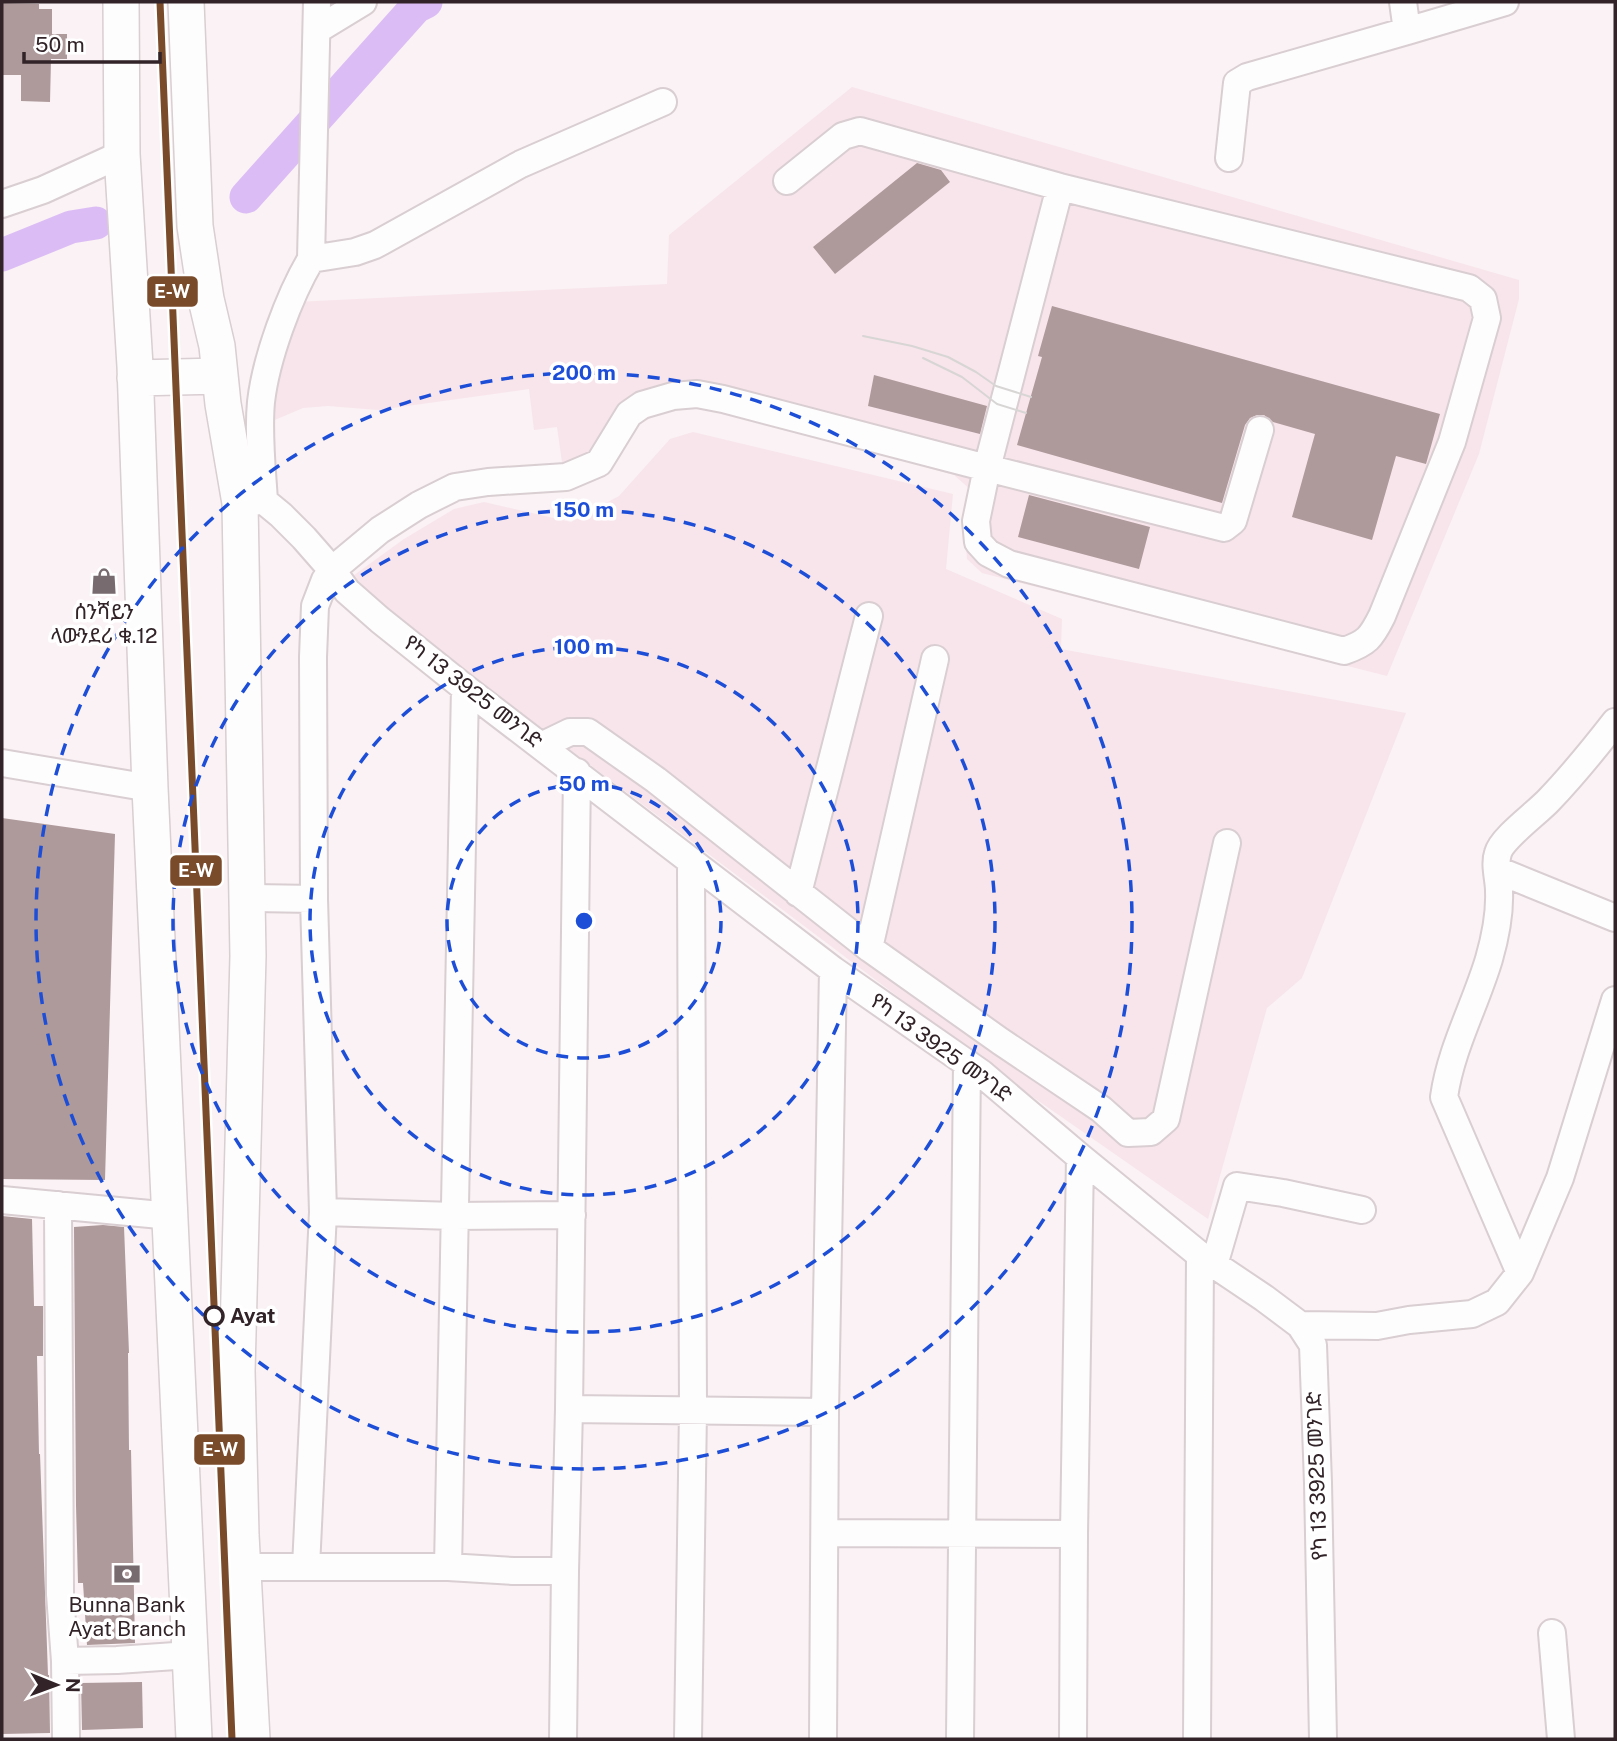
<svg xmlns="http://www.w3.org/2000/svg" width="1617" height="1741" viewBox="0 0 1617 1741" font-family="'Public Sans','Noto Sans Ethiopic',sans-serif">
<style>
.built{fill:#f8e5eb}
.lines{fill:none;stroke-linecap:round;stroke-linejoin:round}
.river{stroke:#dcbcf5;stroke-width:33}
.building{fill:#ae999b}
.minor-casing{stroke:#d9ced1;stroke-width:30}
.major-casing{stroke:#d9ced1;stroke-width:38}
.minor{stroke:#fefdfd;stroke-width:26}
.major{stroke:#fefdfd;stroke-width:35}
.tram{stroke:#d8d5d5;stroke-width:2}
.rail-1-casing{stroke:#fff;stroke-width:12}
.rail-1{stroke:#7a4b2a;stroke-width:7}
.ring{fill:none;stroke:#1d4ed8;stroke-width:3.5;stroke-dasharray:12 9}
.stop-dot{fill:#fff;stroke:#312327;stroke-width:3.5}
.labels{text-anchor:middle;stroke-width:7;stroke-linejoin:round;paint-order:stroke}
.poi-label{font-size:21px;fill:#312327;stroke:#fff}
.street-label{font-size:21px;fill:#312327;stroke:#fff}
.stop-label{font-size:21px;font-weight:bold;fill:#312327;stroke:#fff;text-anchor:start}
.centre{fill:#1d4ed8;stroke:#fff;stroke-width:3.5}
.ring-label{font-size:21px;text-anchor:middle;font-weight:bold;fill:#1d4ed8;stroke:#fff;stroke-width:7;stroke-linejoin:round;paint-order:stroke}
.line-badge{stroke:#fff;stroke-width:2.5}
.badge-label{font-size:19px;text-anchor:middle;font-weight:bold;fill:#fff}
</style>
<rect width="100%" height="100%" fill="#faf2f4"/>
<!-- built -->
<path class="built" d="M852 87 1519 280V299L1479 454 1387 676 982 573 967 559 965 536 972 491 954 475 737 414 701 407 666 408 636 427 604 477 566 490 557 427 534 430 529 389 378 410 328 406 303 408 270 422 273 363 296 302 667 284 669 235Z
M693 432 953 494 946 569 1062 619 1061 649 1406 713 1302 978 1267 1008 1208 1219 1010 1081 346 581 404 539 454 509 484 502 571 522 619 496 670 439Z"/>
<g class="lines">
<!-- river -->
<path class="river" d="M246 197 416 7 426 2
M2 255 71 227 96 223"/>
</g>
<!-- building -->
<path class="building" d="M2 3 39 4V9H52V34H67V59H51L50 102 21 101V75H2Z
M917 163 941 170 950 182 835 274 813 247Z
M1052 306 1440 414 1426 464 1396 456 1372 540 1292 517 1315 434 1273 422 1264 415H1257L1250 418 1245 425 1222 503 1017 445 1042 357 1038 356Z
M874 375 987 406 980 434 868 406Z
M1029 495 1150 527 1139 569 1018 537Z
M2 818 115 834 105 1180 2 1179Z
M2 1216 32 1219 34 1306H43V1356H37L39 1454H40L48 1675H49L50 1733 2 1734Z
M103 1225 124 1227 129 1353H128L129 1450H131L135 1643 87 1645 83 1583H78L76 1505 74 1227Z
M142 1682 143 1728 82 1730 81 1683Z"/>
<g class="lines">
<defs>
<path id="minor" d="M1403 2 1407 31 1505 2
M317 30 363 2
M1229 158 1237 83 1247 77 1407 31
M787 181 843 136 860 131 1060 187 1469 288 1483 299 1487 318 1452 442 1382 616C1371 638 1367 643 1344 651L1009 564 988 553 978 542 976 521 987 468 1060 187
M2 204 43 190 122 154
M311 259 355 252 375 245 521 164 663 102
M264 501 281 515 304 538 332 570 347 591 380 620 465 688 833 970 981 1073 1080 1157 1200 1255 1264 1298 1300 1325 1313 1345 1318 1483 1323 1739
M246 502 264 501C262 469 258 434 261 402 266 358 289 296 311 259L317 2
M541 746 570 732H588L656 780 869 948 1000 1041 1101 1109 1128 1133 1151 1132 1166 1119 1227 843
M2 763 150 788
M1497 870 1615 918
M798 893 869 616
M247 898 314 899
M869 948 935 659
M2 1200 171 1216
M58 1205 60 1594 65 1661 117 1660 190 1655
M323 1212 454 1216 572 1215
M1214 1265 1237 1186 1283 1193 1362 1210
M1520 1273 1444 1097C1451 1048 1475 1006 1489 959 1495 938 1500 913 1499 891 1499 879 1494 865 1498 853 1502 838 1537 813 1549 800 1573 775 1594 749 1615 722
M1300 1325 1377 1326 1409 1320 1472 1314 1497 1302 1520 1273 1560 1178 1615 1000
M569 1409 825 1412
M825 1533 1074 1534
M244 1567H306
M448 1567 465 688
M565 1571 569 1409 577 772
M1552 1633 1561 1739
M65 1661 66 1739
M563 1739 565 1571H513L448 1567H306L323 1212 314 899 313 657 315 606 325 580 332 570 380 530 419 505 455 487 488 482 566 477 599 463 629 414 642 405 673 396 697 394 723 399 987 468 1224 528 1233 521 1260 430
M688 1739 693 1410 691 861
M823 1739 825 1412 833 970
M960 1739 967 1063
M1073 1739 1074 1534 1080 1157
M1197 1739 1200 1255"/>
<path id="major" d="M121 2 122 154 135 366 150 788 194 1739
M186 2 195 226 206 299 217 346 223 404 240 503 248 956 237 1371 241 1535 252 1739
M135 378 220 376"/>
</defs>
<!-- minor casing -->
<use href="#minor" class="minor-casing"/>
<!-- major casing -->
<use href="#major" class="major-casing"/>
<!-- minor -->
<use href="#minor" class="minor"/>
<!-- major -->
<use href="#major" class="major"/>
<!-- tram -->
<path class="tram" d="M863 336 912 346 948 357 976 372 996 386 1031 397
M923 358 962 377 997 404 1026 413"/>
<defs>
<path id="rail-1" d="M160 2C185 581 207 1160 232 1739"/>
</defs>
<!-- rail-1 casing -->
<use href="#rail-1" class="rail-1-casing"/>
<!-- rail-1 -->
<use href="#rail-1" class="rail-1"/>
</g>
<!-- distance rings -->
<g class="ring">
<circle cx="584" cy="921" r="137"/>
<circle cx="584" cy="921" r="274"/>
<circle cx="584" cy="921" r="411"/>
<circle cx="584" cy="921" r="548"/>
</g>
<!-- icons -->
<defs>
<symbol id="shop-bare" viewBox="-9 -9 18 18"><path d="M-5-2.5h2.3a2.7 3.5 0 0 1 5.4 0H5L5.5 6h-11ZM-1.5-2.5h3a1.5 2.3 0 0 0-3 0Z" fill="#776b6f" stroke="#fff" stroke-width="2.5" paint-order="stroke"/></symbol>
<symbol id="bank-bare" viewBox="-9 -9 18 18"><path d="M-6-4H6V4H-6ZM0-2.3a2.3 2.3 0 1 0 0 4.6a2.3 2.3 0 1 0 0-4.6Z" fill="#776b6f" stroke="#fff" stroke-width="2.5" paint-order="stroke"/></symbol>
</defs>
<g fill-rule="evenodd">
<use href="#shop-bare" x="85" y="562" width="38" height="38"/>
<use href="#bank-bare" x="108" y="1555" width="38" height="38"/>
</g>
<!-- markers -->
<circle class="stop-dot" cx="214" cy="1316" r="9"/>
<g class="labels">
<!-- poi labels -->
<g class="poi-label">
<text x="104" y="619">ሰንሻይን<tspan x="104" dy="24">ላውንደሪ ቁ.12</tspan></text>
<text x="127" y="1612">Bunna Bank<tspan x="127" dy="24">Ayat Branch</tspan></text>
</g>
<!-- street labels -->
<g class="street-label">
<text transform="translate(473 692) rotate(38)" y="7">የካ 13 3925 መንገድ</text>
<text transform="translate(941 1048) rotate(36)" y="7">የካ 13 3925 መንገድ</text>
<text transform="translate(1317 1476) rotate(-92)" y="7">የካ 13 3925 መንገድ</text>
</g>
<!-- stop labels -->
<g class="stop-label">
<text x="230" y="1323">Ayat</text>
</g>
</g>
<circle cx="584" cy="921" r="10" class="centre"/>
<g class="ring-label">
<text x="584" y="380">200 m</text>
<text x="584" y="517">150 m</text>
<text x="584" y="654">100 m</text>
<text x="584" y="791">50 m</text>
</g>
<g class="line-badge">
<rect x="146" y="275" width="53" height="33" rx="7" fill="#7a4b2a"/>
<rect x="169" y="854" width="54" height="33" rx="7" fill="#7a4b2a"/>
<rect x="193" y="1433" width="53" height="33" rx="7" fill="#7a4b2a"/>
</g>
<g class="badge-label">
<text x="172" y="298">E-W</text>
<text x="196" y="877">E-W</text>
<text x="220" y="1456">E-W</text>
</g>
<!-- border -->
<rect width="1617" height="1741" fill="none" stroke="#312327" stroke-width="7"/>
<!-- north arrow -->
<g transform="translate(56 1685) rotate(91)" stroke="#ffffff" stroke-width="5" paint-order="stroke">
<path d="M0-5L12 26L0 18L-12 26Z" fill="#312327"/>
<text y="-10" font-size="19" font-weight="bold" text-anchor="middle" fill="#312327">N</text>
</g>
<!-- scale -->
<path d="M24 52v10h136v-10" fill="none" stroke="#312327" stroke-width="3.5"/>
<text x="35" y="52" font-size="21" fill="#312327" stroke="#ffffff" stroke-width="5" paint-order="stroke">50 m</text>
</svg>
